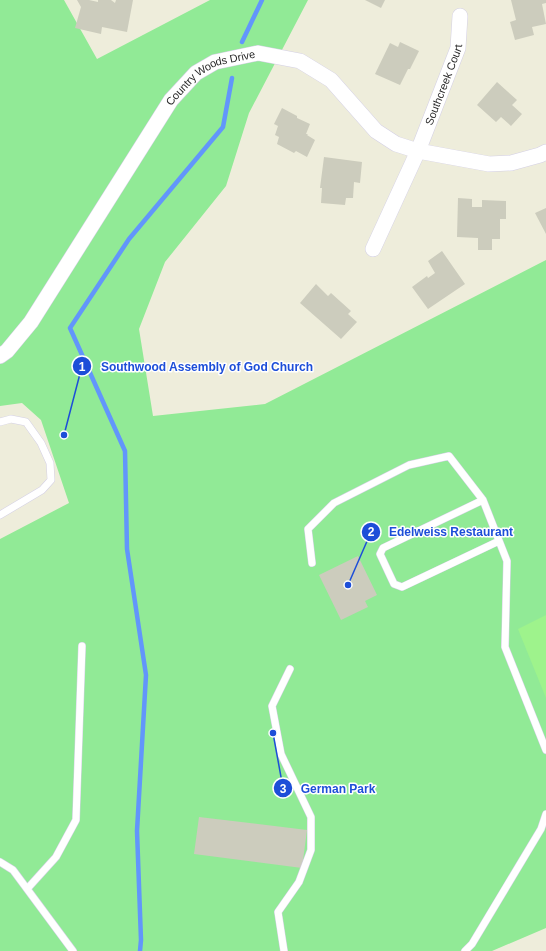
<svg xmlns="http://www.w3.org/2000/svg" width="546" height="951" viewBox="0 0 546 951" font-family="Arial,sans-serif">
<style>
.green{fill:#91ea96}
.pitch{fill:#9ef38c}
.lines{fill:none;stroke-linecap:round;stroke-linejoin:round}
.stream{stroke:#6296fb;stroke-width:4.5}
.building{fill:#ccccbd}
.service-casing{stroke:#d4d0e5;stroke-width:8}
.minor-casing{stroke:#d4d0e5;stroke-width:16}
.service{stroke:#fff;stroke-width:7}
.minor{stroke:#fff;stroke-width:15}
.labels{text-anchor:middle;stroke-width:3;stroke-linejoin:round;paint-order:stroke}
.street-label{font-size:11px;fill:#2a2a2a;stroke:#fff}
.leader{fill:none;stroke:#1d4ed8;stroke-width:1.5}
.callout-dot{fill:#1d4ed8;stroke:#fff;stroke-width:1.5}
.mark-label{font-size:12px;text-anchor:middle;font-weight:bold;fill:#fff}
.callout-label{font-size:12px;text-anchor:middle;font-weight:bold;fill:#1d4ed8;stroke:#fff;stroke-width:3;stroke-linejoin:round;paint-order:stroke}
</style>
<rect width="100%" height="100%" fill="#eeeddb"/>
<!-- green -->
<path class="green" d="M0 0H64L97 59 210 0H308L249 113 226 186 165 262 139 329 153 416 265 404 546 260V928L492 951H0V539L69 503 41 420 22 403 0 406Z"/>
<!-- pitch -->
<path class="pitch" d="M546 615V698L518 629Z"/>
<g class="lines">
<!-- stream -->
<path class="stream" d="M242 42 262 0
M140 951 141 940 137 831 146 675 127 549 125 451 70 328 129 239 223 127 232 78"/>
</g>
<!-- building -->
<path class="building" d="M77 0H89L98 2V0H111L115 3 116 0H133L127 32 102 27 101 34 75 28 81 7Z
M365 0H385L381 8Z
M511 0H546V3L542 4 546 24 532 27 534 35 515 40 510 22 516 20Z
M400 42 419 51 410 69H408L400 85 375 74 390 43 398 47Z
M497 82 517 100 512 105 522 114 511 126 501 117 496 122 477 105Z
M282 108 297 116V118L310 124 306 134H308L307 135 315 140 307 157 296 151 294 153 277 144 279 137 275 135 278 126 274 124Z
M324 157 362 162 360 183 354 182 353 198H346L345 205 321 203 322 188H320Z
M458 198 472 199V207H482V200L506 201V219H500V239H492V250H478V238L457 237Z
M546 208V234L535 213Z
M442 251 465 284 428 309 412 287 427 276 428 278 435 273 428 261Z
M316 284 328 296 331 293 351 311 348 314 357 322 341 339 300 303Z
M358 556 377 595 365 601 368 607 341 620 319 575Z
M199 817 307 830 302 868 194 854Z"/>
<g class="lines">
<defs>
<path id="service" d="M0 422 11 419 26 422 41 443 50 463 51 480 42 490 0 515
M483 500 383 548 380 554 394 584 402 587 499 541
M312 563 308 529 334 503 409 465 449 456 483 500 507 561 505 647 546 750
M0 862 13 870 73 951
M27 889 56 857 76 820 82 646
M284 951 278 912 299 882 311 850V817L281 754 272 706 290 669
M465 951 472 944 541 829 546 814"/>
<g id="minor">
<path id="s1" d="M373 249 418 151 458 48 460 16"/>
<path id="s2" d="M0 356 7 351 31 322 171 100 196 73 215 62 258 53 300 61 331 80 376 131 396 144 418 151 489 164 511 163 540 155 546 152"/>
</g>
</defs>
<!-- service casing -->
<use href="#service" class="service-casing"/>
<!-- minor casing -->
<use href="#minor" class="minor-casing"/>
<!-- service -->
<use href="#service" class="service"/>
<!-- minor -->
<use href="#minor" class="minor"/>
</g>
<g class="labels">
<!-- street labels -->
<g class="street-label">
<text dy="4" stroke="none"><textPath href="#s2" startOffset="356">Country Woods Drive</textPath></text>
<text dy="4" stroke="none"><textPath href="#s1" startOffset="179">Southcreek Court</textPath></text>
</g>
</g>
<!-- callouts -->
<path class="leader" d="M64 435L82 366M348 585L371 532M273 733L283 788"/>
<g class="callout-dot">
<circle cx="64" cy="435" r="4"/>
<circle cx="348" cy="585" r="4"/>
<circle cx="273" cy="733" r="4"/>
<circle cx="82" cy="366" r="10"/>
<circle cx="371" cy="532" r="10"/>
<circle cx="283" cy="788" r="10"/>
</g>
<g class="mark-label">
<text x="82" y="371">1</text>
<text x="371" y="536">2</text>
<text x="283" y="793">3</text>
</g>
<g class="callout-label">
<text x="207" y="371">Southwood Assembly of God Church</text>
<text x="451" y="536">Edelweiss Restaurant</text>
<text x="338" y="793">German Park</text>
</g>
</svg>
